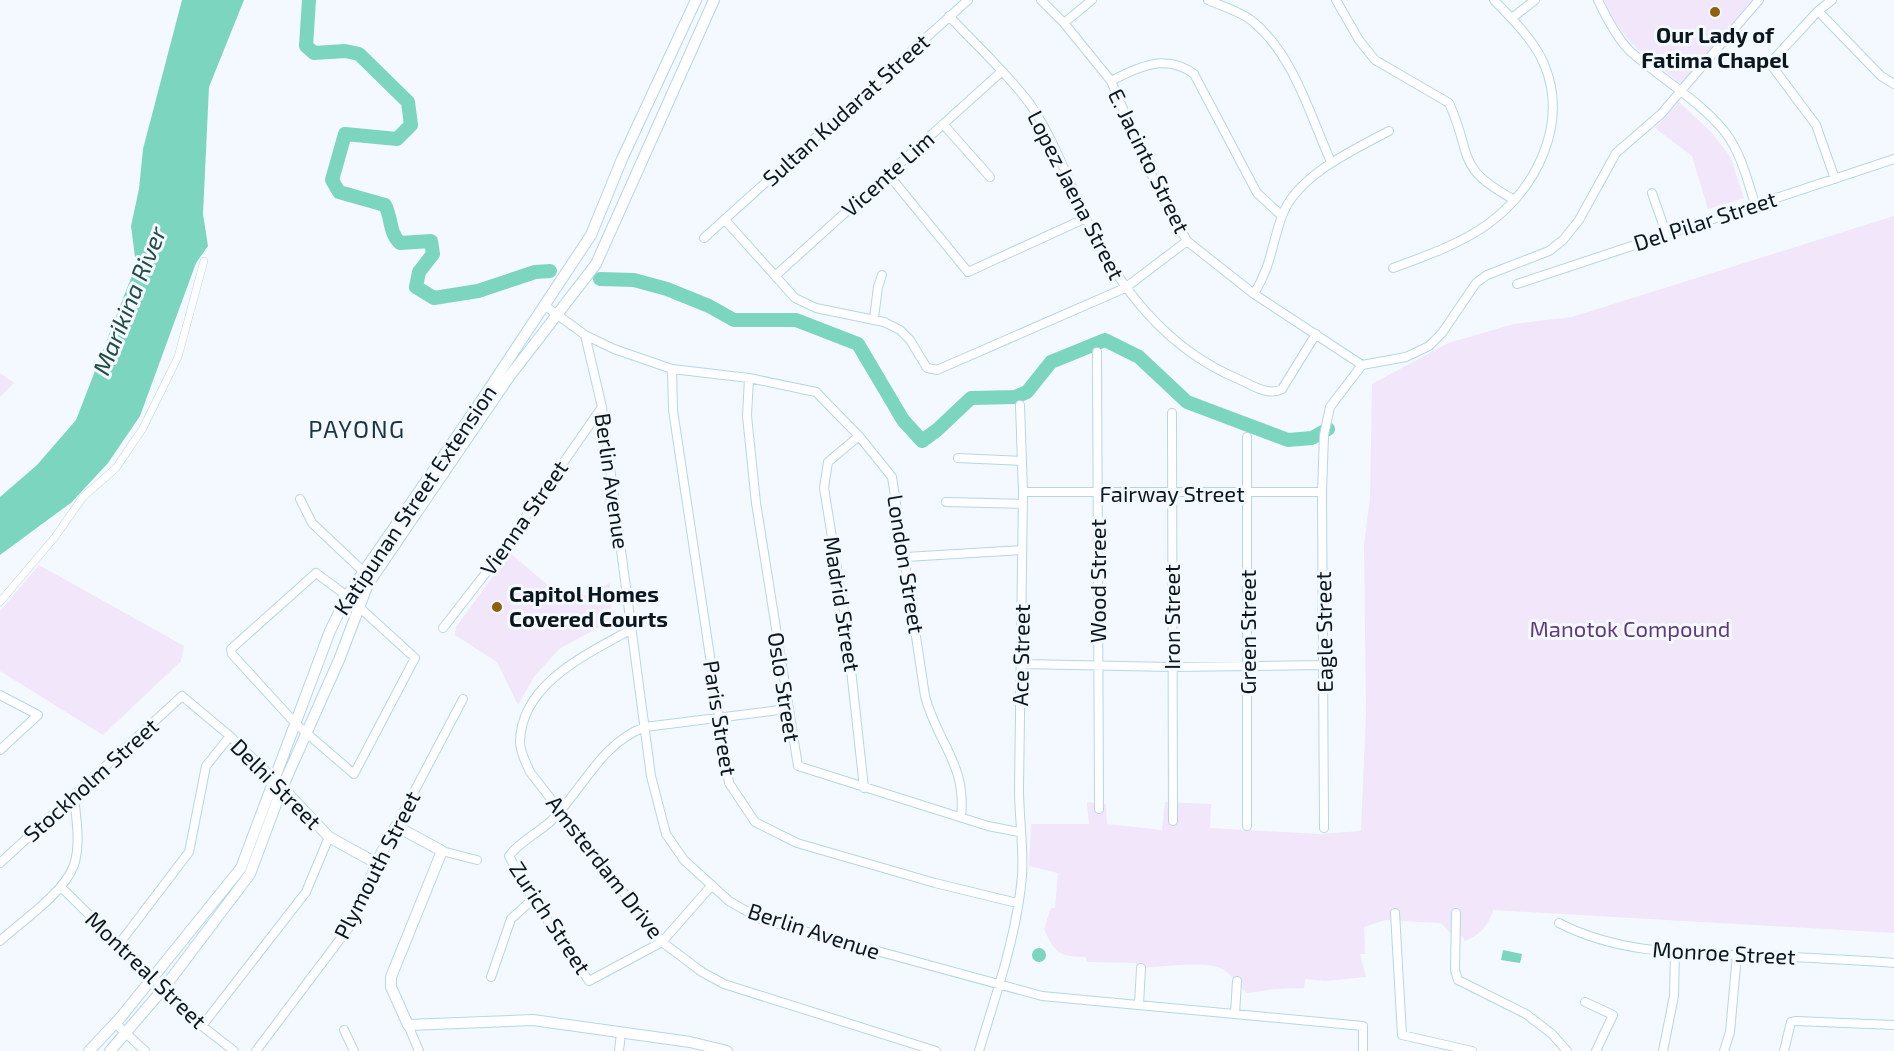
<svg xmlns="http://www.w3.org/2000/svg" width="1894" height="1051" viewBox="0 0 1894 1051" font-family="'Exo 2',sans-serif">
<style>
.green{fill:#f1e6fa}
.water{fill:#7cd6bf}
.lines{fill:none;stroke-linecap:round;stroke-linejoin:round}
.river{stroke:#7cd6bf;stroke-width:14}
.pedestrian-casing{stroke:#b6d5ed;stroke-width:8}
.minor-casing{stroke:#b6d5ed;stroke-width:10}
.tertiary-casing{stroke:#b6d5ed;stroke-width:12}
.pedestrian{stroke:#fff;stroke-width:7}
.minor{stroke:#fff;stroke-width:8}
.tertiary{stroke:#fff;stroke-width:10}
.poi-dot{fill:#90610c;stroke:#f3f9fe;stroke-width:2}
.labels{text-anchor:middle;stroke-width:6;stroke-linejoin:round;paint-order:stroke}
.poi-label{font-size:22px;font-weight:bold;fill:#0b161e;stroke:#f3f9fe}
.street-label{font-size:22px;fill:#0b161e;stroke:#f3f9fe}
.park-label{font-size:22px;fill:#633882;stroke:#f3f9fe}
.water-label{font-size:24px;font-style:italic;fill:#224b41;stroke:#f3f9fe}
.neighbourhood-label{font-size:24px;letter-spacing:1.5px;fill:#1a3447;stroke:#f3f9fe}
</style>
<rect width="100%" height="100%" fill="#f3f9fe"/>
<!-- green -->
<path class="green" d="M1604 0H1752L1682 84C1648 58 1621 41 1604 0Z
M1679 102 1711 132 1730 156 1744 198 1708 209 1692 156 1655 128Z
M1894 216V933L1493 910C1488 926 1481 934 1465 941L1462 936H1453L1441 923 1385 920 1364 927 1365 954H1360L1366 977 1325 981 1305 979 1304 988 1276 989 1247 993C1239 987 1232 975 1224 970 1209 959 1157 968 1137 968L1136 963 1088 962 1085 957C1059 957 1054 952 1044 929L1051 908H1055L1058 873 1029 866 1031 824H1089L1087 802 1106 804 1107 824 1162 830 1165 802 1211 804 1210 828 1319 834 1361 831 1366 713 1364 544 1370 499 1372 384 1448 343 1514 324 1572 317Z
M0 373 14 383 0 397Z
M510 553 564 599 573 601 610 583 612 620 559 649 534 677 518 705 497 662 455 635 456 627Z
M39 565 184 646 181 661 103 735 0 671V611Z"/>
<!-- water -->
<path class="water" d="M182 0H244L209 87 203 214 208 246 196 263 140 416 108 463 72 502 0 555V497L37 465 76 420 136 265 131 226 139 189 143 149Z
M1032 955a7 7 0 1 1 14 0a7 7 0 1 1-14 0Z
M1503 950 1522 954 1520 963 1501 960Z"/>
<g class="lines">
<!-- river -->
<path class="river" d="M309 0 306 46 314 53 345 51 359 54 408 102 411 125 397 139 345 134 332 180 339 192 385 205C392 218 389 233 400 243L431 241 433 254 419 272 416 287 434 298 478 291 535 272 550 271
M600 279 634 280 667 289 709 306 734 320H796L858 344 903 420 922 441 937 430 971 398 1015 397 1027 392 1051 362 1105 340 1139 357 1187 402 1288 440 1312 438 1328 429"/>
<defs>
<path id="pedestrian" d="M0 602 55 537 83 497 116 468 143 428 178 357 204 261"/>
<path id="minor" d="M1041 0 1064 23 1111 81 1156 185 1187 241 1254 294 1362 365
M1208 0C1222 6 1239 11 1251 20 1293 53 1310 115 1331 162
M1336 0 1359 40 1375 60 1449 103C1473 155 1454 167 1513 199
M1598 0C1606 17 1616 37 1630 51 1661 79 1698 99 1725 132 1741 153 1747 179 1755 204
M1832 0 1818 11 1772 61V66L1816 125 1835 179
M1818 11 1881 76 1894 84
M949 16C976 45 1007 73 1030 104 1054 139 1068 180 1086 219 1118 286 1166 348 1236 378 1250 384 1268 397 1282 389L1316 334
M1512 18 1535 0
M1064 23 1092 0
M1111 81C1138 67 1166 53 1194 74L1257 193 1282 216
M943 124 990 177
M888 174 968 272 1086 218
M1652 193 1666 233
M725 220 795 298 816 308 884 322 900 330 910 340 927 368 937 370 1125 288 1187 241
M704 238 968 0
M1393 268C1426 256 1460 244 1488 224 1537 188 1569 123 1544 64 1534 40 1512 19 1494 0
M775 276 1001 72
M1517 284 1894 159
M1254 294C1272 264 1271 246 1282 216 1296 176 1353 150 1389 131
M544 305 585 335 602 407 651 776 666 834 684 860 729 901 760 919 1042 996 1363 1026V1051
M874 318 878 287 882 275
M585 335 614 349 672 369 749 378 816 392 859 436 892 477 925 696C937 743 967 764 961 817
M1097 352 1099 809
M672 369 673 410 729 783 755 822 797 843 935 883 1017 903
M749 378 747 416 756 503 798 766 988 826 1019 832
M1172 413 1173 821
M859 436 828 462 824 488 846 624 864 788
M1247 437V826
M958 458 1021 461
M1023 492H1322
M300 499 312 523 366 574
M946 502 1023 504
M906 557 1021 550
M316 573 347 596 415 658 354 774 296 724 232 654 231 649Z
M443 628 492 565 602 407
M632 629C589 653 521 683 520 742 520 752 526 763 530 772L662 942 702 972 724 984 936 1051
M1022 664 1172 667 1325 665
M0 695 38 715 0 750
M396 826 463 699
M1324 828 1322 492 1324 435 1330 407 1362 365 1406 357 1429 346 1442 333 1476 283 1487 275 1549 251 1563 240 1579 220 1616 153 1661 114 1759 0
M442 851 477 860
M0 863 182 696 230 736 276 781
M712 885 662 942 589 981 533 899 509 856C519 842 538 833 551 821 583 789 601 743 645 727L787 709
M61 887 202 1026 234 1051
M1395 913 1402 1035 1472 1051
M1456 913 1455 970 1458 980 1526 1014 1552 1034 1567 1051
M1559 923C1615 952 1677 953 1738 955 1790 957 1842 959 1894 963
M0 941C22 921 64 893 74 865 81 844 76 818 74 796
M119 944 189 852 206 766 230 736
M491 977 511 919 533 899
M1585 1002 1613 1015 1596 1051
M1139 1005 1141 968
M1235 1014 1237 981
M115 1023 145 1051
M408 1025 419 1051
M202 1026 306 892 329 837
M344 1030 354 1051
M256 1051 350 926 376 863
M619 1051 621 1033
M979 1051C996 994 1017 935 1022 876 1024 847 1019 818 1019 789L1023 492 1020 405
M1663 1051 1674 996 1675 952
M1724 1051 1730 1032 1737 955
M1784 1051 1791 1022 1796 1021 1894 1025"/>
<path id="tertiary" d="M278 783 329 837 376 863 396 826 442 851 391 977V987L408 1025 533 1020 690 1042 727 1051
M89 1051 121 1017 241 868 330 631 347 596 477 407 591 235 622 159 696 0
M110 1051 164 988 250 874 282 788 339 660 368 584 509 377 596 264 714 0"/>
</defs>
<!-- pedestrian casing -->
<use href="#pedestrian" class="pedestrian-casing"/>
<!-- minor casing -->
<use href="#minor" class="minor-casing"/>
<!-- tertiary casing -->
<use href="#tertiary" class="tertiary-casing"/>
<!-- pedestrian -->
<use href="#pedestrian" class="pedestrian"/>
<!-- minor -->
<use href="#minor" class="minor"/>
<!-- tertiary -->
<use href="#tertiary" class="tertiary"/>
</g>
<!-- markers -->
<g class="poi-dot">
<circle cx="1715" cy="12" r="6"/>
<circle cx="497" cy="607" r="6"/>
</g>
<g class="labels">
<!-- poi labels -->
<g class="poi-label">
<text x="1715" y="43">Our Lady of<tspan x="1715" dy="25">Fatima Chapel</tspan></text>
<text x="509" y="602" text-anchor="start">Capitol Homes<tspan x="509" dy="25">Covered Courts</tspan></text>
</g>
<!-- street labels -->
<g class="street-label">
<text transform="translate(846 110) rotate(-42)" y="8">Sultan Kudarat Street</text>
<text transform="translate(1149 161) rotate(64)" y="8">E. Jacinto Street</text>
<text transform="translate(888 174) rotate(-42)" y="8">Vicente Lim</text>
<text transform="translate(1076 195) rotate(63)" y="8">Lopez Jaena Street</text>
<text transform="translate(1705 221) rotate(-18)" y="8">Del Pilar Street</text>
<text transform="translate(612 481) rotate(82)" y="8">Berlin Avenue</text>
<text x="1172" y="502">Fairway Street</text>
<text transform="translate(415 500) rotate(-56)" y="8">Katipunan Street Extension</text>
<text transform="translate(524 518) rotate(-55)" y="8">Vienna Street</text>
<text transform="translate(906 564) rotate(81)" y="8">London Street</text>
<text transform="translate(1098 581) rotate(-90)" y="8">Wood Street</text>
<text transform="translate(842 604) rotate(81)" y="8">Madrid Street</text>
<text transform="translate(1172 617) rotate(-90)" y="8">Iron Street</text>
<text transform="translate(1248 632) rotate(-90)" y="8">Green Street</text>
<text transform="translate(1324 632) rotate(-91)" y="8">Eagle Street</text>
<text transform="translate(1021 655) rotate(-89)" y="8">Ace Street</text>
<text transform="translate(784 687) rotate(81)" y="8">Oslo Street</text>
<text transform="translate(720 718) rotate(81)" y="8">Paris Street</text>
<text transform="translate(91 780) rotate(-42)" y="8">Stockholm Street</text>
<text transform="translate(276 784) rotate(45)" y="8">Delhi Street</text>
<text transform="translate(377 865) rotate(-63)" y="8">Plymouth Street</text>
<text transform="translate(605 867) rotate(52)" y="8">Amsterdam Drive</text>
<text transform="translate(550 918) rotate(57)" y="8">Zurich Street</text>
<text transform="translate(814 931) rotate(18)" y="8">Berlin Avenue</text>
<text transform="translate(1724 953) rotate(3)" y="8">Monroe Street</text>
<text transform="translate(146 970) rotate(44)" y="8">Montreal Street</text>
</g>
<!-- park labels -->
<g class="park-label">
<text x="1630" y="637">Manotok Compound</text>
</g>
<!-- water labels -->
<g class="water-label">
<text transform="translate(130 301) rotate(-68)" y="8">Marikina River</text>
</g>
<!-- neighbourhood labels -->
<g class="neighbourhood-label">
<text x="357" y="438">PAYONG</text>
</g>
</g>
</svg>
